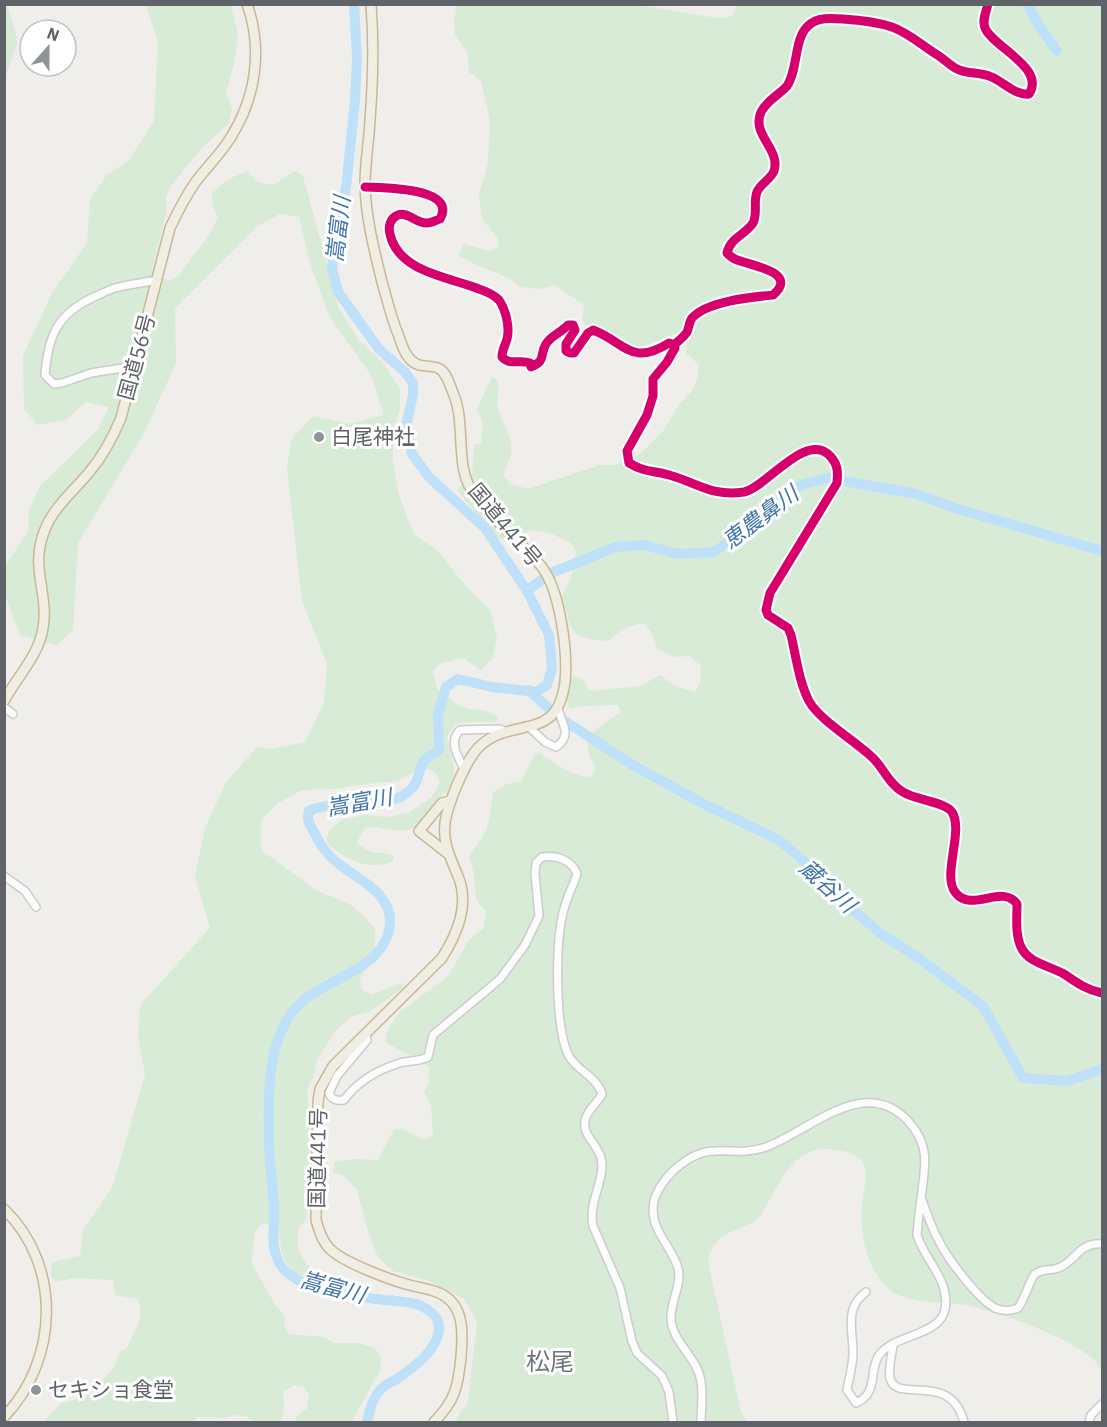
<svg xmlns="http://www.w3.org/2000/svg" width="1107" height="1427" viewBox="0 0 1107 1427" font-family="'IBM Plex Sans','Noto Sans JP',sans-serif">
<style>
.green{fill:#d8ebd6}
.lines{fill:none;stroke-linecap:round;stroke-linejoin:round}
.river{stroke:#bfe0f9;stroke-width:10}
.minor-casing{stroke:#cbcccc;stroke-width:10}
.highway-casing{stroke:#c8b996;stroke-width:12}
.minor{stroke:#fdfcfc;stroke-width:7}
.highway{stroke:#f0ede3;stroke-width:9}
.cycleway-casing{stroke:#fff;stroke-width:13}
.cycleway{stroke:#d6006c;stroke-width:9}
.poi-dot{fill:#919496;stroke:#fff;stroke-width:2}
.labels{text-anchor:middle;stroke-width:6;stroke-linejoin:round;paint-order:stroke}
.street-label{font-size:21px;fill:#5f6368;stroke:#fff}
.poi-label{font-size:21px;fill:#5f6368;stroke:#fff;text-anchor:start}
.water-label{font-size:22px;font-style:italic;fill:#4174aa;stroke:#fff}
.quarter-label{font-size:24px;fill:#70757a;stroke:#fff}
</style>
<rect width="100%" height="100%" fill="#efeeea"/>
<!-- green -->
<path class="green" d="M7 4 18 42 5 78 4 5Z
M631 4 717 18C726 18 738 17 736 4L1102 5V1374C1101 1370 1100 1365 1096 1362 1073 1338 997 1311 964 1305 943 1302 920 1304 901 1296 869 1283 859 1237 862 1205 863 1191 868 1179 864 1165 861 1156 851 1153 842 1151 797 1140 783 1176 764 1210 749 1238 717 1220 708 1262L741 1412 747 1422H454L468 1402 477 1321 464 1299 429 1281 393 1271 378 1257 369 1235 357 1190 343 1175 333 1173 334 1162 355 1159 378 1160 394 1129C408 1128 412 1136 425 1140L433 1134 431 1106 424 1092 429 1082V1067L385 1042 387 1031 400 1012 448 976 469 940 483 929 486 912 476 899 474 874 469 856 485 833 489 821 493 792 507 784 521 781 534 756 539 753C557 763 570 777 591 777L596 769C575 734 597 730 621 712L618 705 582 706 570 709C564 698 568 686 573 675L583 680 589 691 641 686 660 675 675 686 695 692 700 683 701 666 690 656 676 657 658 650 652 633 643 623 622 629 609 641C569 638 572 633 562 596L571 578 576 551 570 542 549 533 531 530 507 543 495 535 457 490 472 475 474 445 481 444 483 425 477 408 492 377 498 381C500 390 496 400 498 409 502 423 514 438 511 454 510 461 505 467 503 476L511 484 528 489 600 465H615L640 454 663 431 680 403 692 391 698 377V364L686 353 687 342 676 334 638 348 599 330 585 326 582 319 584 305 554 285 540 289 520 287 507 277 474 264 458 255 464 244 490 251 498 247 499 240 482 219 479 195 488 163 490 121 481 81 469 72 467 52 455 35 454 20 457 5Z
M146 5H231L238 35 234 64 226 93 232 109 229 123 201 149 170 187 166 198 167 211 151 275 170 280 178 276 210 234 218 217 213 206 211 195C220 183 234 175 248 172L258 182 273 185 293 172 296 171 303 176 339 309 358 339 384 364 400 389V409L393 431V462L398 491 408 520 415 535 438 551 465 585 491 611 497 639 492 659 481 670 463 658 439 664 433 672 437 689C446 696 455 705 466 708 480 712 483 707 498 717L496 722H466L455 724 447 736 454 768V783L416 826 406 831 392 830 376 827 366 828 360 836 357 843C375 858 378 849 394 856L393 861C372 872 341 859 326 841L330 829 342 820 366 815 386 817 408 813 431 798 440 783 437 775 430 769 415 771 398 781 372 783 335 789 302 790 278 803 261 821V850L317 891 348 903 363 915 375 929V949L360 980 361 989 371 995 401 983 404 987 369 1012 353 1016 337 1029 317 1059 313 1077 307 1090 310 1133 309 1198 306 1221 299 1227C293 1256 306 1256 315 1278L313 1280C284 1272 281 1256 279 1230L267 1223 260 1225 254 1234 252 1264 276 1306 285 1316 284 1324 289 1334 323 1337 335 1343H356L374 1347 381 1356 380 1371 351 1422H294L297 1417 307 1408 309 1395 304 1387 294 1385 283 1392 284 1409 281 1422H254L248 1417 237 1415 224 1418 198 1417 192 1422H44L60 1404 89 1395 113 1369 121 1351 127 1348C134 1331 147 1317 137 1299L115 1295 113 1280 74 1278 56 1282 51 1277 52 1262 80 1256 83 1230 112 1188 145 1075 138 1035 140 1005 210 928 195 876 205 828 226 782 257 747 271 749 305 742 324 703 327 664 302 601 287 469 291 440 313 416 350 424 384 415 371 375 329 316 309 260 299 217 280 214 258 226 175 308 176 363 144 433 78 543 73 630 56 645 20 635 5 595 4 567 28 532 29 510 40 486 99 428 109 407 86 402 65 420 37 425 24 409 23 356 52 293 87 243 90 199 106 176 129 160 154 121 158 42Z"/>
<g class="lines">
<!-- river -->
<path class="river" d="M354 4 357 57 355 101 346 188 336 226 332 268 338 292 379 349 405 372 413 383V395L407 421V433L412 454 429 477 485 528 527 591 549 635 552 668 547 685 536 692 492 687 458 679 446 687 438 714 439 750C434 753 427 757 424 761 415 776 422 784 402 796 380 808 337 799 309 811 306 820 310 825 314 832 318 841 325 851 332 858 351 877 392 890 390 923 386 973 320 977 293 1011 266 1046 268 1101 269 1143 269 1165 274 1188 274 1211 275 1223 272 1235 274 1247 275 1252 277 1259 280 1264 297 1291 354 1296 384 1300 394 1301 406 1301 416 1304 427 1308 440 1316 439 1329 438 1349 415 1366 400 1377 394 1381 386 1384 381 1389 373 1397 369 1412 367 1422
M1027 4 1038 24 1057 51
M527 591 549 574 615 547 644 545 677 554 714 552 767 515 801 485 828 478 916 494 955 508 1102 551
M529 690 557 716 631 764 704 804 779 840 805 862 844 902 880 933 920 959 983 1006 1023 1078 1067 1081 1102 1069"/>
<defs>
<path id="minor" d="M365 187C382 188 458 187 440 219 436 220 432 223 427 223 417 224 407 211 398 215 390 218 388 227 390 234 398 272 449 277 479 289 485 291 494 295 499 300 506 310 510 328 507 339 505 346 502 350 502 357 510 366 520 359 530 363L531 367C547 360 539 355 546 344 550 336 562 332 568 325H573L575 330 566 344V351L570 353H574L588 333 593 330C625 342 631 367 669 343L674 345C678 341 684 337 687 332 689 328 689 322 692 318 707 301 752 297 773 295 801 271 746 265 735 259 732 258 729 255 727 253 730 238 745 235 753 223 758 213 753 202 757 192 760 184 771 179 774 171 781 149 751 135 761 112 767 100 779 95 787 86 798 70 794 38 808 26 817 17 831 18 843 19 858 20 877 22 892 27 909 33 924 47 939 56 945 60 951 66 957 69 967 74 979 72 989 76 1002 80 1015 96 1029 94 1046 68 993 47 985 28 982 20 986 12 988 4
M674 345 675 348 667 362 653 379V396L647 415 627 451 629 463C646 473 652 470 669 475 698 483 712 497 744 492 766 488 807 429 831 457 838 465 838 472 837 483L770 593 766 610 768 615 788 628 791 635C796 656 799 682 809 701 819 720 857 742 873 758 884 769 889 784 903 792 915 800 946 802 952 812 964 831 942 875 955 892 971 914 1002 883 1017 904 1017 917 1015 934 1021 947 1028 963 1050 966 1064 974 1077 983 1087 990 1102 993
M135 366 91 373 62 383 54 384 45 375C48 336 57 314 94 297 101 294 108 290 115 288 129 284 143 283 157 280
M4 707 13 714
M528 726 545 742 556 747C572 736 563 725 558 709
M464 769C458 756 448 742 460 730L500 729 506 732
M4 876 25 891 36 907
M366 1034 367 1040 337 1076 329 1093C332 1100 336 1101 344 1100 358 1081 377 1070 400 1063 409 1060 418 1062 428 1057L433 1035 500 979 525 945 539 916 535 874 536 863 542 857C557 855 572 860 577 874 573 886 567 897 564 909 555 941 555 1021 567 1052 574 1070 596 1075 602 1094 598 1103 586 1111 585 1121 582 1135 598 1145 601 1158 606 1180 588 1200 593 1226L620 1288 632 1341 637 1353 662 1376 669 1392 673 1422
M922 1200C927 1213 931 1227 938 1239 946 1257 978 1299 995 1308 1002 1311 1011 1311 1018 1308 1025 1299 1030 1279 1035 1274 1042 1268 1050 1271 1058 1268 1076 1262 1078 1242 1102 1244
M893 1345C892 1355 888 1368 890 1378 896 1405 950 1369 964 1422
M701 1422C701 1408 704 1392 700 1377 695 1355 671 1341 671 1317 671 1300 682 1285 678 1268 671 1244 648 1229 654 1201 657 1190 665 1179 673 1171 711 1136 728 1160 766 1147 810 1131 865 1073 909 1122 932 1148 924 1169 921 1199 919 1211 918 1223 917 1235 923 1255 939 1270 944 1289 957 1339 899 1329 879 1355 868 1372 879 1393 856 1403L847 1390C849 1378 853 1365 853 1353 853 1330 844 1308 866 1292
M1089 1422 1091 1415 1102 1404"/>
<path id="highway" d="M371 4C374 43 373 81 370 120 369 141 365 163 365 185 366 219 374 249 382 282 387 299 391 317 398 334 402 345 406 361 419 365 426 367 433 365 440 369 447 374 450 385 453 393 466 421 455 464 471 489 489 518 519 539 541 566 560 589 568 652 565 682 557 743 515 716 481 745 467 757 452 795 447 813 440 837 449 855 458 876 470 905 457 934 442 958L333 1066 320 1089 318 1102 316 1220C319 1230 322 1241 330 1249 344 1263 393 1281 413 1286 422 1288 431 1289 439 1293 465 1304 463 1334 461 1357 458 1387 455 1401 434 1422
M4 701C17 677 39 655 43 628 49 594 30 568 44 532 52 508 76 489 91 470 105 453 113 437 121 418L170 228C178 211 186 195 197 180 208 166 222 152 231 137 256 97 263 49 247 4
M447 853 419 831 442 803 451 801
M4 1209C62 1265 59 1360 4 1417"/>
</defs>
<!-- minor casing -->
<use href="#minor" class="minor-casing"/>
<!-- highway casing -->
<use href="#highway" class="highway-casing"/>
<!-- minor -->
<use href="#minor" class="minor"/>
<!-- highway -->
<use href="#highway" class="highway"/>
<defs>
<path id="cycleway" d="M365 187C382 188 458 187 440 219 436 220 432 223 427 223 417 224 407 211 398 215 390 218 388 227 390 234 398 272 449 277 479 289 485 291 494 295 499 300 506 310 510 328 507 339 505 346 502 350 502 357 510 366 520 359 530 363L531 367C547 360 539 355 546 344 550 336 562 332 568 325H573L575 330 566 344V351L570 353H574L588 333 593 330C625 342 631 367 669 343L674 345C678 341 684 337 687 332 689 328 689 322 692 318 707 301 752 297 773 295 801 271 746 265 735 259 732 258 729 255 727 253 730 238 745 235 753 223 758 213 753 202 757 192 760 184 771 179 774 171 781 149 751 135 761 112 767 100 779 95 787 86 798 70 794 38 808 26 817 17 831 18 843 19 858 20 877 22 892 27 909 33 924 47 939 56 945 60 951 66 957 69 967 74 979 72 989 76 1002 80 1015 96 1029 94 1046 68 993 47 985 28 982 20 986 12 988 4
M674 345 675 348 667 362 653 379V396L647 415 627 451 629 463C646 473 652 470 669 475 698 483 712 497 744 492 766 488 807 429 831 457 838 465 838 472 837 483L770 593 766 610 768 615 788 628 791 635C796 656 799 682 809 701 819 720 857 742 873 758 884 769 889 784 903 792 915 800 946 802 952 812 964 831 942 875 955 892 971 914 1002 883 1017 904 1017 917 1015 934 1021 947 1028 963 1050 966 1064 974 1077 983 1087 990 1102 993"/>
</defs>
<!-- cycleway casing -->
<use href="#cycleway" class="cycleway-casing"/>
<!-- cycleway -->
<use href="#cycleway" class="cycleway"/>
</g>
<!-- markers -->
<g class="poi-dot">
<circle cx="319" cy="437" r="6"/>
<circle cx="36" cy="1390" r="6"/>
</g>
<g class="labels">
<!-- street labels -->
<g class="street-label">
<text transform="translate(137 357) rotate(-75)" y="7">国道56号</text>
<text transform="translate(505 525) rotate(50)" y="7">国道441号</text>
<text transform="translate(318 1158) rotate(-89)" y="7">国道441号</text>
</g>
<!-- poi labels -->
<g class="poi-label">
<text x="331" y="444">白尾神社</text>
<text x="48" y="1397">セキショ食堂</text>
</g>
<!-- water labels -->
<g class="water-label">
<text transform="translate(338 229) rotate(-83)" y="8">嵩富川</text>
<text transform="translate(760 517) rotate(-37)" y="8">恵農鼻川</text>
<text transform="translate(359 802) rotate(-10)" y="8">嵩富川</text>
<text transform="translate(828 886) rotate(42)" y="8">蔵谷川</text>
<text transform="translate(333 1287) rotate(15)" y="8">嵩富川</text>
</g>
<!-- quarter labels -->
<g class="quarter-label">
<text x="550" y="1370">松尾</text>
</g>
</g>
<!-- border -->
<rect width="1107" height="1427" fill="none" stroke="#5f6368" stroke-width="12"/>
<!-- north arrow -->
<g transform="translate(48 48) rotate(21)"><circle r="28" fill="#ffffff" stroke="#bfc1c3" stroke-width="1.5"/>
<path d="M0-4.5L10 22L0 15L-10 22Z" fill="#919496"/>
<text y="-9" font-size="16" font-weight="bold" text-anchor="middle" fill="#5f6368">N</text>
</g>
</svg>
